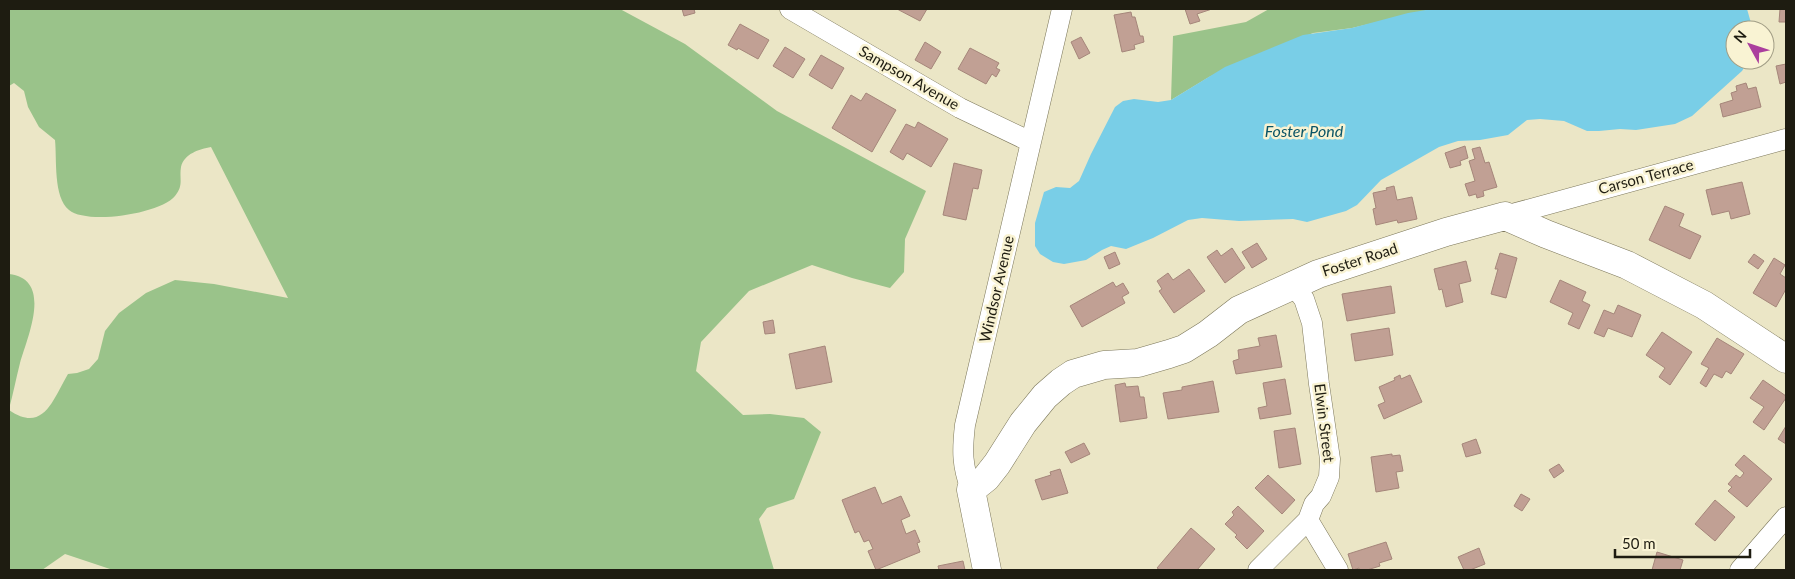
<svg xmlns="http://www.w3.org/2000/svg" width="1795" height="579" viewBox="0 0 1795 579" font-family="Lato,sans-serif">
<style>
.forest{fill:#9ac38a}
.water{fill:#79cee7}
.building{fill:#c1a094;stroke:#a5867a}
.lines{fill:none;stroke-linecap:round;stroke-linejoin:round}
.street-casing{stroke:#7b7659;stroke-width:21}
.secondary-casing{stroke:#7b7659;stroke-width:29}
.street{stroke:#fff;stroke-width:20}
.secondary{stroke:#fff;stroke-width:28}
.labels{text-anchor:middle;stroke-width:5;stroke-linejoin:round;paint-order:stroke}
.street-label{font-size:15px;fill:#1e1c11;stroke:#f9f3d3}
.water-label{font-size:16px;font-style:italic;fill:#0a5466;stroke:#f9f3d3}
</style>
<rect width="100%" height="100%" fill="#ebe6c6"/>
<!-- forest -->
<path class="forest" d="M9 9H620L685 44 777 111 926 191 905 239 904 272 890 288 852 278 812 265 749 291 701 342 696 371 743 415 770 414 804 418 821 432 794 499 767 508 759 519 774 570H113L65 554 42 570H9V410C44 434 53 399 68 374L77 373 89 369 98 359 105 331 119 313 146 293 175 280 214 284 288 298 211 147C199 149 184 154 181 167 179 179 184 185 175 196 160 214 87 225 69 210 53 197 57 159 55 140L39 127 28 107 24 91 14 83 9 86Z
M1269 9H1433L1352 28 1313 33 1209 77 1171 100 1173 36 1246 22Z
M9 274C54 279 27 338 20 363 16 379 13 394 9 409Z"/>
<!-- water -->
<path class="water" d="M1432 9H1747L1751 23 1754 30H1735V60H1749L1742 71 1692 116 1675 124 1636 130 1620 129 1599 131H1587L1564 121 1540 119 1527 120 1508 135 1480 140 1458 141 1439 147 1381 180 1357 205 1346 211 1307 222 1293 219 1239 221 1202 218 1188 220 1153 238 1126 249 1111 246 1102 250 1086 260 1064 264 1053 262 1040 254 1035 246V223L1044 192 1056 187 1070 188 1079 181 1091 154 1115 107 1123 101 1134 99 1158 102 1171 100 1225 67 1303 35 1352 28 1408 13Z"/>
<!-- building -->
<path class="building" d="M682 9H694L695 13 684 16Z
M897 9H927L920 21Z
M1185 9H1212L1197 14 1200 21 1190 24Z
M1780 9H1786V22H1779Z
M1131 12 1132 17H1135L1140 36H1143L1144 42 1134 45 1135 49 1122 52 1114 15Z
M740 24 769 40 758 59 738 48 737 50 728 45Z
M1081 37 1090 53 1079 59 1071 42Z
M925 42 941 52 931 69 915 60Z
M785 47 805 59 793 78 773 66Z
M970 48 999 63 996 68 1000 70 996 77 992 74 986 84 958 69Z
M821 55 844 68 832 89 809 75Z
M1786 64V82L1780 84 1776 66Z
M1746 83 1748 89 1756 87 1761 107 1723 117 1720 104 1733 100 1731 93 1737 91 1736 86Z
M866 93 896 110 872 152 832 128 851 95 861 101Z
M918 122 948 139 931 167 907 153 903 160 890 152 906 124 915 128Z
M1465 146 1468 158 1460 161 1461 165 1450 168 1445 153Z
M1480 147 1485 163 1489 162 1497 187 1483 191 1484 196 1477 198 1476 194 1469 196 1465 184 1475 181 1469 161 1475 159 1472 149Z
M954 163 982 170 978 189 973 188 966 220 943 215Z
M1742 182 1750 214 1731 219 1729 211 1712 215 1706 190Z
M1394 186 1397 200 1412 197 1417 219 1398 223 1397 220 1376 225 1373 209 1376 208 1373 193 1387 190 1386 188Z
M1665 206 1684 214 1679 226 1701 236 1690 259 1649 240Z
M1257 243 1267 259 1252 268 1242 252Z
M1232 248 1245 268 1225 283 1207 257 1217 250 1221 256Z
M1115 252 1120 264 1109 269 1104 257Z
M1500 253 1517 258 1506 298 1491 294 1498 269H1495Z
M1754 254 1764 261 1758 269 1748 262Z
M1774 258 1785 265 1780 274 1786 278V289L1776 307 1753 293Z
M1466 261 1471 281 1459 284 1463 302 1446 307 1442 289 1439 290 1434 269Z
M1189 269 1205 291 1174 313 1159 291 1162 289 1157 281 1168 273 1173 280Z
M1560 280 1586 292 1582 301 1590 305 1579 329 1568 324 1573 313 1550 302Z
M1113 282 1116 287 1123 283 1129 293 1122 297 1125 303 1082 327 1070 306Z
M1391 286 1395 313 1347 321 1342 294Z
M1618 305 1641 315 1632 337 1608 328 1604 337 1594 333 1604 310 1614 314Z
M773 320 775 333 765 334 763 322Z
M1389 328 1393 355 1355 361 1351 334Z
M1662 332 1692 352 1670 385 1659 377 1665 368 1646 355Z
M1276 335 1282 367 1236 374 1233 361 1239 359 1238 350 1260 346 1258 338Z
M1717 338 1744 354 1731 374 1726 371 1722 378 1714 374 1706 387 1700 383 1709 368 1701 364Z
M825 346 832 382 796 389 789 354Z
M1400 375 1401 379 1410 375 1422 402 1384 419 1378 405 1385 402 1379 387 1395 380 1394 378Z
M1285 379 1291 414 1260 419 1258 408 1267 406 1263 383Z
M1763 380 1786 396V398L1764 430 1753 422 1764 407 1750 398Z
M1213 381 1219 412 1168 419 1163 393 1182 390V387Z
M1125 383 1126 387 1138 386 1140 397H1144L1147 418 1120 422 1115 385Z
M1786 426V444L1778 439Z
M1295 428 1301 464 1279 468 1274 431Z
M1476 439 1481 453 1466 457 1462 444Z
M1084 443 1090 454 1071 463 1065 452Z
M1392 454V456L1400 455 1403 471 1396 472 1399 488 1376 492 1371 457Z
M1744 455 1772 479 1747 507 1728 491 1732 487 1728 484 1736 475 1740 478 1744 473 1735 465Z
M1559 464 1564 471 1554 478 1549 470Z
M1060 469 1068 493 1042 500 1035 480 1051 475 1050 472Z
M1268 475 1295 500 1282 514 1255 488Z
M875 487 882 504 901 496 910 516 901 520 906 534 915 530 920 542 917 543 920 552 876 570 868 551 873 549 869 540 864 542 859 531 855 533 842 500Z
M1521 494 1530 499 1522 511 1514 506Z
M1715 500 1735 517 1715 541 1695 524Z
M1238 506 1264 531 1247 549 1235 537 1237 535 1225 524 1234 515 1232 512Z
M1191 528 1215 549 1197 570H1160L1157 568Z
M1386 542 1392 559 1379 563 1380 566 1367 570H1359V568L1353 570 1348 554Z
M1479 548 1485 564 1470 570H1464L1458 557Z
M1657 552 1683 560 1680 570H1652Z
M963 561 965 570H939L938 566Z"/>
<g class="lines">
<defs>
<path id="street" d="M790 9 960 108 1031 142
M1505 216 1786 139
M971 490C962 465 962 451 965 425L1062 9
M1308 520 1338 570
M1258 570 1308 520 1314 504 1321 496 1329 477 1330 459 1319 384 1312 323 1304 299 1293 285
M1740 570 1786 517"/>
<path id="secondary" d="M987 570 971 490 986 478 997 464 1023 423 1045 396 1061 382 1073 374 1104 365 1138 363 1169 354 1184 349 1208 334 1239 310 1318 274 1446 232 1505 216 1546 234 1627 265 1704 305 1786 359"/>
</defs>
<!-- street casing -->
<use href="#street" class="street-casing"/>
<!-- secondary casing -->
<use href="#secondary" class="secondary-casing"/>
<!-- street -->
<use href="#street" class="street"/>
<!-- secondary -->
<use href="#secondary" class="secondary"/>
</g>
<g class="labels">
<!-- street labels -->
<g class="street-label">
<text transform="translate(909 78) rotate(30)" y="5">Sampson Avenue</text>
<text transform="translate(1646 177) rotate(-15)" y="5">Carson Terrace</text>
<text transform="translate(1360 260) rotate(-18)" y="5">Foster Road</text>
<text transform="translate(997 289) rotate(-77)" y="5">Windsor Avenue</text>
<text transform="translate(1324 423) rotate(83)" y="5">Elwin Street</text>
</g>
<!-- water labels -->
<g class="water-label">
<text x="1304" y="137">Foster Pond</text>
</g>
</g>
<!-- border -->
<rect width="1795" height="579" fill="none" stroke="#1e1c11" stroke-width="20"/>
<!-- north arrow -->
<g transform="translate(1750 45) rotate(310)"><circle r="24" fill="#f9f3d3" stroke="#a19d85"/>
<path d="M0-4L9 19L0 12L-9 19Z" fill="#ab3e9d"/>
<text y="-8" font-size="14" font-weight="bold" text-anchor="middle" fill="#1e1c11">N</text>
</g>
<!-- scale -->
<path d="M1615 549v8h135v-8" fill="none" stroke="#1e1c11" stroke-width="2.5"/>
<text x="1622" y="549" font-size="15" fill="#1e1c11" stroke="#f9f3d3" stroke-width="4" paint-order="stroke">50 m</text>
</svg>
